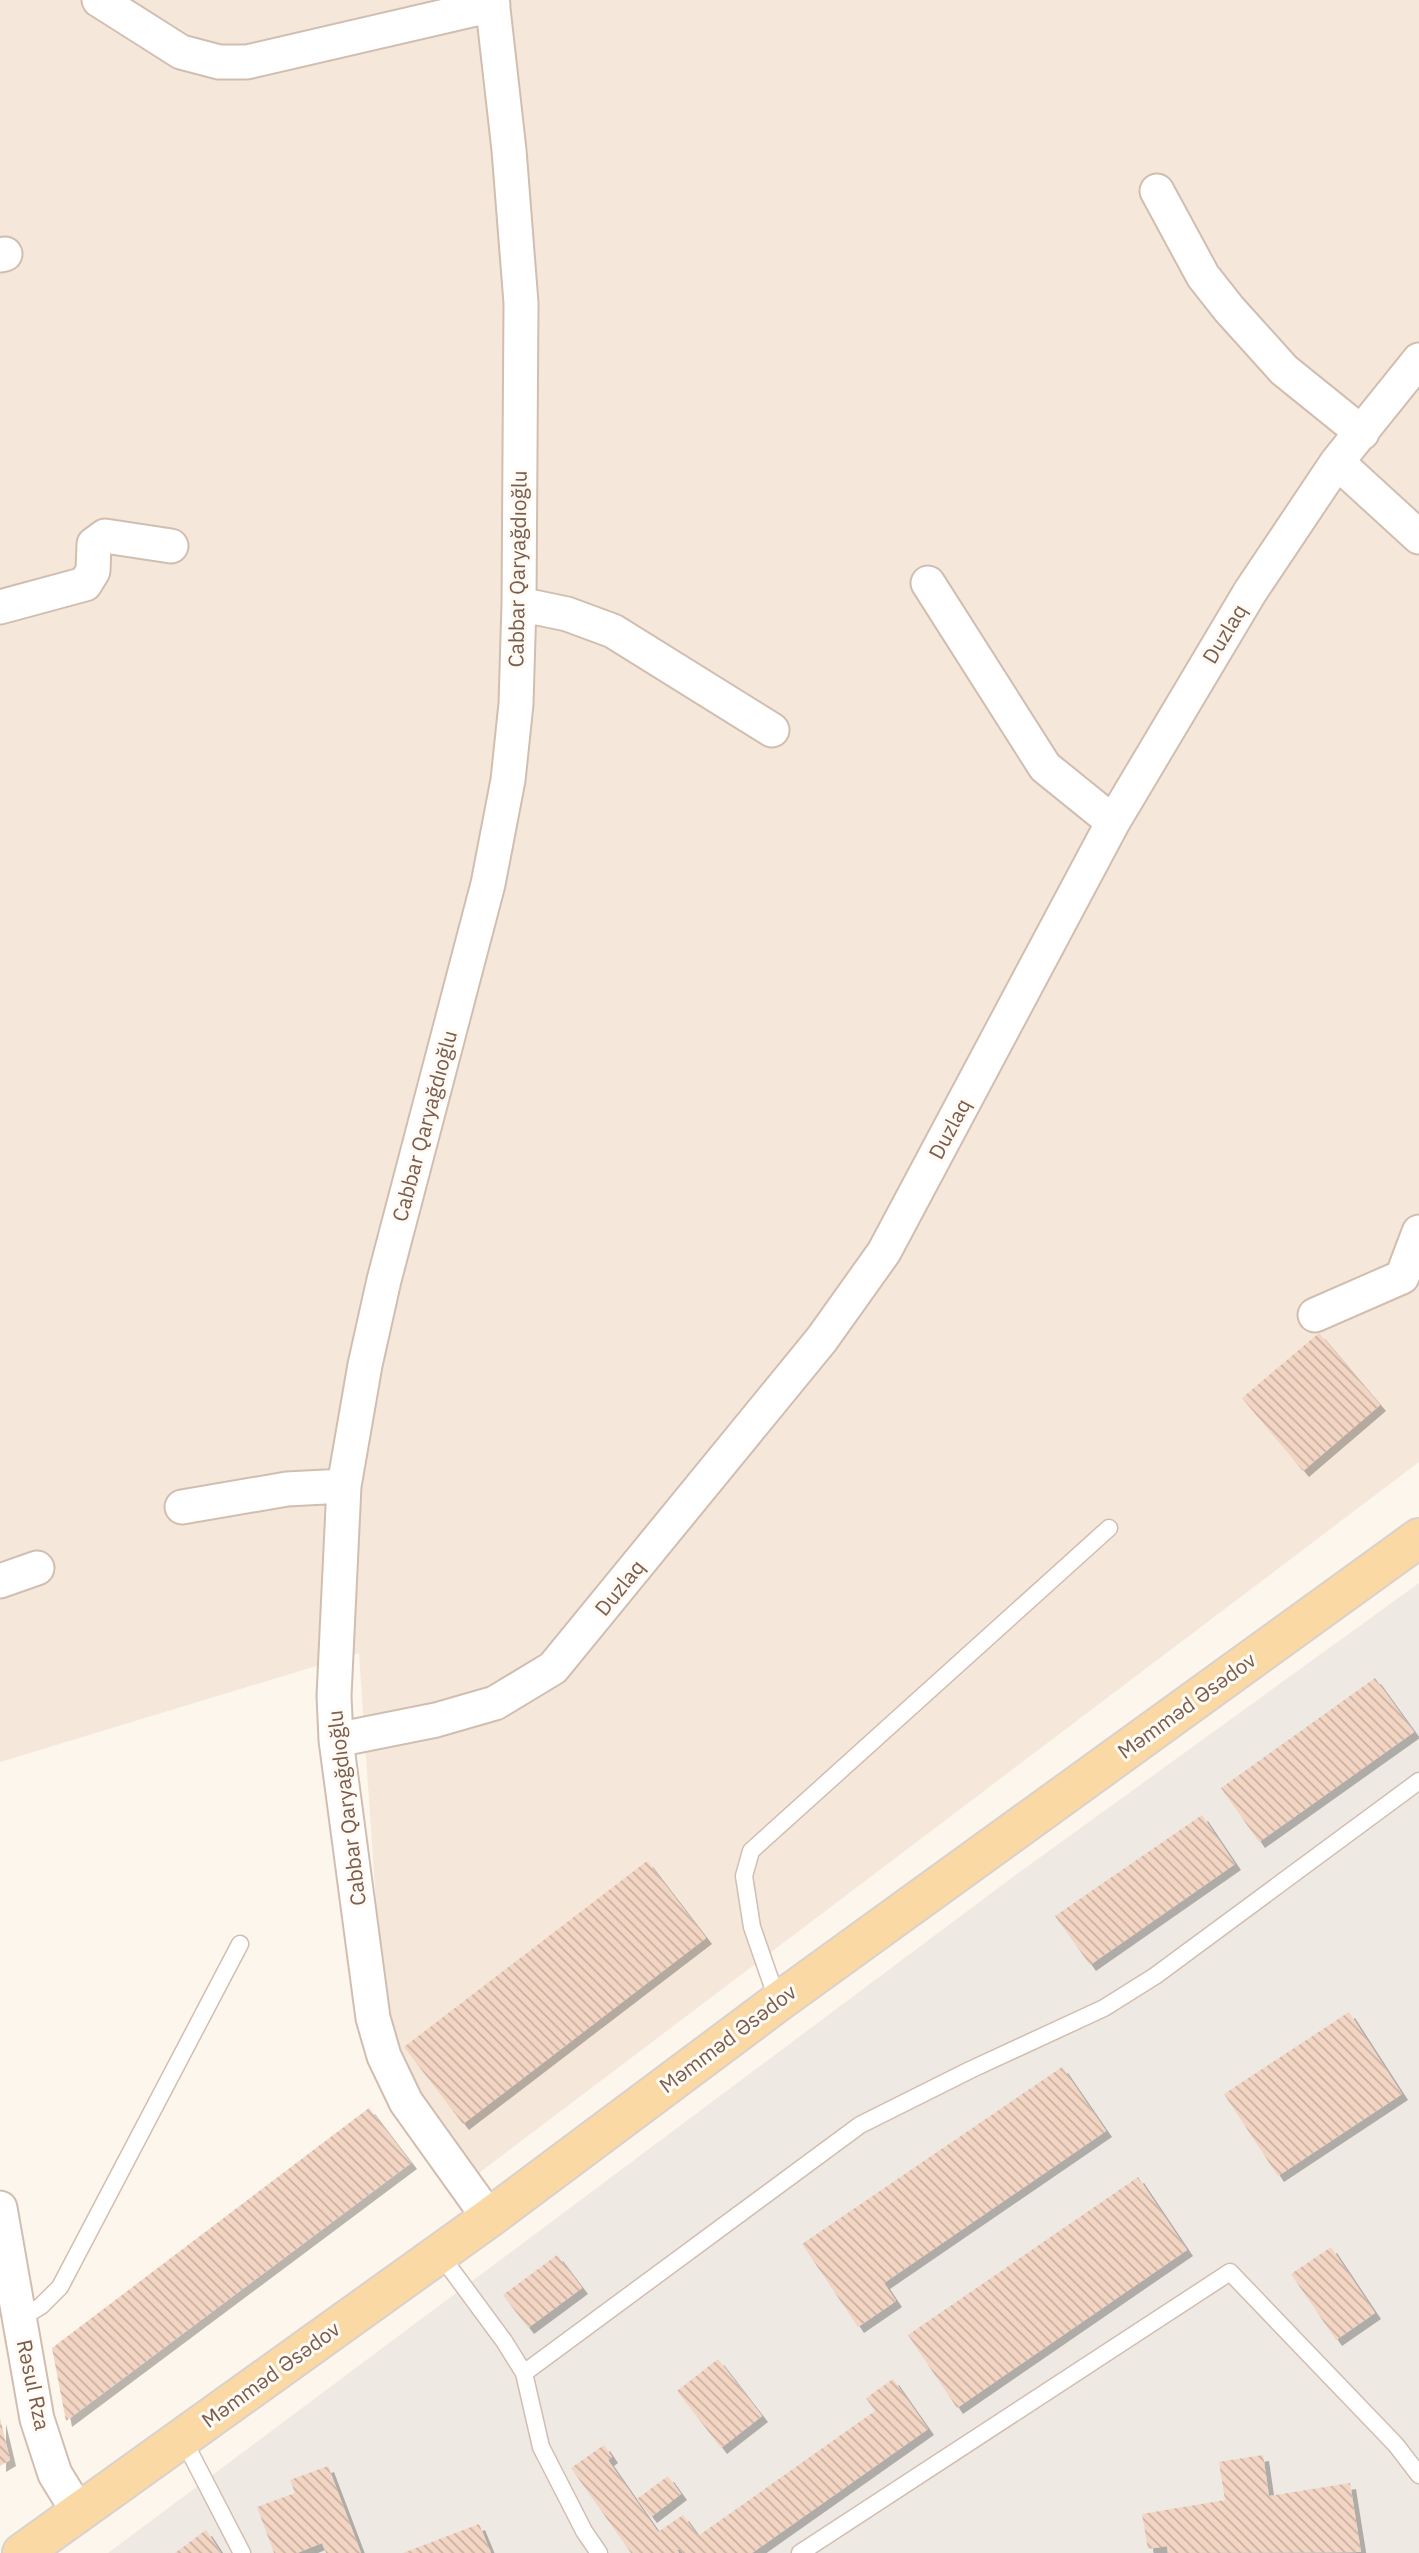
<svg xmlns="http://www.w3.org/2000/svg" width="1419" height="2553" viewBox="0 0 1419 2553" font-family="'IBM Plex Sans',sans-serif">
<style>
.residential{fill:#f5e8da}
.industrial{fill:#efe9e4}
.building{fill:url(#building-back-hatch);filter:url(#shadow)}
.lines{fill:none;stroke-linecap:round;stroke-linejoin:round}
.service-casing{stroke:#d1beb0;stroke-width:19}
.minor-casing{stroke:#d1beb0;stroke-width:37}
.primary-casing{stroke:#dad1cd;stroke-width:42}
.service{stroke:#fff;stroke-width:16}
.minor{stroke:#fff;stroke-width:33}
.primary{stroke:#fbd9a5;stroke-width:38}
.labels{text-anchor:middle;stroke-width:6;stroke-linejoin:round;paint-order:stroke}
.street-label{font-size:21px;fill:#7a5c4d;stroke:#fffaf3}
</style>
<defs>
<pattern id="building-back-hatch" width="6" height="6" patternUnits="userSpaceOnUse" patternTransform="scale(1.75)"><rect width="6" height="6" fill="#f3d5c3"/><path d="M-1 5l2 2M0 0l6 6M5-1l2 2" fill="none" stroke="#cab0a1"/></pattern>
<filter id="shadow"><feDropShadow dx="6" dy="6" stdDeviation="0" flood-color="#0004"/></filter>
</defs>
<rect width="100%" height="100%" fill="#fdf6ec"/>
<!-- residential -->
<path class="residential" d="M0 0H1419V1462L475 2176 396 2057 383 2006 359 1653 0 1762Z"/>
<!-- industrial -->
<path class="industrial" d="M1419 1583V2553H108L1017 1874Z"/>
<!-- building -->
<path class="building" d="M1319 1333 1380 1405 1303 1471 1242 1398Z
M1375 1678 1414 1732 1259 1842 1221 1788Z
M1202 1815 1235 1864 1090 1965 1055 1916Z
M647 1861 706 1938 463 2124 404 2047Z
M1349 2012 1402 2094 1278 2176 1224 2094Z
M1062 2067 1106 2131 884 2283 896 2301 858 2327 802 2244Z
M369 2108 411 2163 66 2421 52 2348Z
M1138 2177 1187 2250 957 2408 908 2335Z
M1331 2247 1375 2313 1336 2340 1291 2274Z
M557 2255 582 2288 528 2328 503 2295Z
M718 2359 762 2416 721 2448 677 2391Z
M893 2379 928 2429 752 2553H683L680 2549 677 2550 679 2553H631L571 2468 604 2445 612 2457 608 2460 658 2532 683 2515 698 2536 875 2411 866 2398Z
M0 2418 10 2460 0 2466Z
M1263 2455 1269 2496 1350 2483 1361 2552 1168 2553 1167 2546 1148 2549 1142 2514 1225 2500 1219 2462Z
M328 2466 361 2553H326L322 2543 297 2553H274L257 2507 295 2493 290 2480Z
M668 2476 681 2494 651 2517 637 2499Z
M479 2524 491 2553H403Z
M206 2530 221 2553H175Z"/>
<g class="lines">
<defs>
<path id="service" d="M778 2002 752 1927 744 1876 751 1851 1109 1528
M439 2253 504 2341 524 2373 541 2447 584 2531 599 2553
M20 2319 41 2306 60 2287 240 1944
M524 2373 860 2125 970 2070 1104 2008 1155 1976 1419 1781
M183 2439 242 2553
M800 2553 1230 2272 1396 2445 1419 2475"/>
<path id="minor" d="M99 0 181 52 219 62H247L493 5
M1157 191 1203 276 1229 309 1284 370 1362 433
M0 255 5 254
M1337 462 1419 537
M928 583 1045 767 1113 822
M519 604 567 614 613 631 772 730
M0 607 85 584 93 571 94 544 105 536 171 546
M1315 1315 1402 1277 1419 1232
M182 1507 287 1489 344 1486
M0 1581 37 1568
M336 1740 436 1720 495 1703 553 1668 822 1339 884 1252 1113 822 1250 592 1337 462 1419 360
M0 2208 37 2419 55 2474 79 2513
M489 2218 406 2102 384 2056 373 2018 336 1740 334 1696 344 1486 365 1365 384 1280 488 884 508 780 516 704 519 604 521 303 509 150 492 0"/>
<path id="primary" d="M22 2553 489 2218 778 2002 1419 1538"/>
</defs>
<!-- service casing -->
<use href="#service" class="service-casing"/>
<!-- minor casing -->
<use href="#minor" class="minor-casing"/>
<!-- primary casing -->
<use href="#primary" class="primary-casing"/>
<!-- service -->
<use href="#service" class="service"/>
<!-- minor -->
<use href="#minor" class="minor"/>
<!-- primary -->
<use href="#primary" class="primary"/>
</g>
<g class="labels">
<!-- street labels -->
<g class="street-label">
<text transform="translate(518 569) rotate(-89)" y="7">Cabbar Qaryağdıoğlu</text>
<text transform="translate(1225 634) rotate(-59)" y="7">Duzlaq</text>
<text transform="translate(425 1126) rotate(-75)" y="7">Cabbar Qaryağdıoğlu</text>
<text transform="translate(950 1129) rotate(-62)" y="7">Duzlaq</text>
<text transform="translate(620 1588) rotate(-51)" y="7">Duzlaq</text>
<text transform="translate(1187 1706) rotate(-36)" y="7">Məmməd Əsədov</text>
<text transform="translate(347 1808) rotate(-97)" y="7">Cabbar Qaryağdıoğlu</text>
<text transform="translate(728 2039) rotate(-37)" y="7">Məmməd Əsədov</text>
<text transform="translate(271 2375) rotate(-36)" y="7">Məmməd Əsədov</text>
<text transform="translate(33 2385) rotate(78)" y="7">Rəsul Rza</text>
</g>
</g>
</svg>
